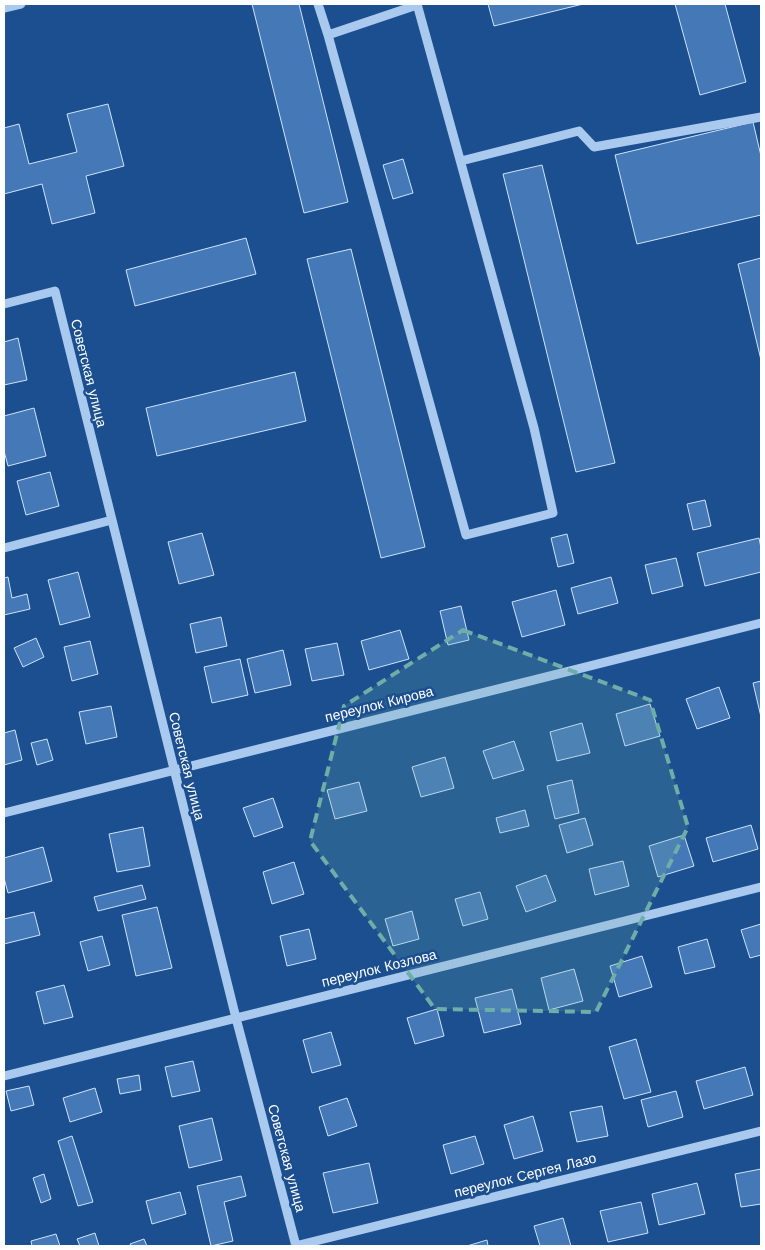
<svg xmlns="http://www.w3.org/2000/svg" width="765" height="1250" viewBox="0 0 765 1250" font-family="'Work Sans',sans-serif">
<style>
.building{fill:#4478b7;stroke:#cfe3fa}
.lines{fill:none;stroke-linecap:round;stroke-linejoin:round}
.minor{stroke:#a9c9ee;stroke-width:9}
.marked{fill:#6fada8;fill-opacity:0.2;stroke:#6fada8;stroke-width:4;stroke-dasharray:10 6;stroke-linejoin:round}
.labels{text-anchor:middle;stroke-width:5;stroke-linejoin:round;paint-order:stroke}
.street-label{font-size:14px;fill:#fff;stroke:#1b4f8f}
</style>
<rect width="100%" height="100%" fill="#1b4f8f"/>
<!-- building -->
<path class="building" d="M252 4H299L348 202 304 213Z
M488 4H583L494 26Z
M675 4H725L746 82 700 95Z
M108 104 124 166 86 176 95 213 52 224 42 184 4 194V128L19 124 29 164 77 152 67 114Z
M753 122 761 156V215L637 244 615 155Z
M403 159 413 193 393 199 383 165Z
M542 165 615 463 576 472 503 174Z
M246 238 256 274 135 306 126 270Z
M351 249 425 547 381 558 307 259Z
M761 258V360L738 264Z
M18 338 27 380 4 385V342Z
M295 372 306 421 157 456 146 408Z
M34 408 46 456 8 466 4 451V416Z
M50 472 59 506 26 515 17 481Z
M705 500 711 526 693 530 687 504Z
M202 533 214 575 179 584 168 542Z
M567 534 574 563 558 567 551 538Z
M759 538 761 548V572L705 586 697 553Z
M676 558 683 586 652 594 645 565Z
M78 572 90 617 60 625 48 580Z
M8 577 12 598 27 594 30 609 4 615V578Z
M611 577 618 603 578 614 571 588Z
M556 590 565 625 522 637 512 602Z
M461 606 469 640 448 645 440 611Z
M221 617 227 646 196 653 190 624Z
M400 630 409 659 369 670 361 641Z
M36 638 44 657 23 667 14 648Z
M90 641 98 674 72 681 64 647Z
M337 643 344 675 312 681 305 649Z
M283 650 291 685 255 693 247 659Z
M240 659 248 695 212 703 204 667Z
M761 681V717L753 683Z
M719 687 730 718 697 729 686 699Z
M650 704 660 736 625 746 616 714Z
M111 706 117 737 86 744 79 712Z
M582 723 590 753 557 761 550 732Z
M15 730 22 760 4 765V733Z
M47 739 53 760 37 765 31 743Z
M514 741 524 770 493 779 483 751Z
M445 757 454 788 421 797 412 767Z
M572 780 579 813 555 819 547 786Z
M359 782 367 811 335 819 327 790Z
M273 798 283 827 254 837 243 808Z
M525 810 529 826 500 833 496 818Z
M585 818 593 845 567 853 559 825Z
M751 825 758 849 713 862 706 838Z
M143 827 150 866 117 872 109 834Z
M684 835 694 866 658 877 649 846Z
M43 847 52 881 8 893 4 878V858Z
M623 861 629 886 595 895 589 869Z
M294 862 304 894 272 904 263 872Z
M546 875 556 901 526 912 516 886Z
M142 885 146 899 98 911 94 897Z
M480 892 488 919 463 926 455 899Z
M157 907 172 968 136 976 122 915Z
M412 911 419 939 393 946 385 919Z
M34 912 40 935 4 944V919Z
M761 924V955L750 958 741 930Z
M309 929 316 959 287 966 280 936Z
M102 936 110 965 88 971 80 942Z
M707 939 715 967 685 974 678 947Z
M642 956 652 987 619 997 610 966Z
M574 969 583 1001 549 1010 541 978Z
M64 985 73 1017 44 1024 36 992Z
M512 989 521 1024 484 1033 475 998Z
M437 1009 444 1036 415 1044 407 1018Z
M331 1032 341 1065 312 1073 303 1040Z
M636 1039 651 1092 624 1099 609 1047Z
M193 1061 200 1091 172 1097 165 1067Z
M745 1067 753 1095 704 1109 696 1081Z
M139 1075 141 1090 120 1094 117 1079Z
M29 1086 34 1105 11 1111 6 1091Z
M95 1088 102 1112 70 1122 63 1098Z
M676 1091 683 1117 648 1127 641 1100Z
M347 1098 357 1126 328 1136 319 1107Z
M602 1106 608 1136 577 1142 570 1112Z
M533 1116 543 1151 514 1159 504 1125Z
M212 1118 222 1160 189 1168 179 1126Z
M72 1136 93 1202 78 1206 58 1141Z
M475 1136 484 1164 451 1174 443 1145Z
M369 1163 378 1203 333 1213 323 1173Z
M761 1169V1204L741 1207 735 1174Z
M44 1174 51 1199 41 1203 33 1178Z
M241 1176 246 1196 224 1202 233 1241 211 1246 197 1186Z
M697 1183 705 1214 659 1225 652 1194Z
M180 1192 186 1214 152 1224 146 1201Z
M641 1202 648 1233 608 1242 600 1211Z
M563 1218 571 1246H540L534 1226Z
M95 1233 99 1246H80L77 1239Z
M56 1234 60 1246H32L31 1241Z
M144 1239 147 1246H131L130 1244Z
M487 1240 488 1246H467Z"/>
<g class="lines">
<!-- minor -->
<path class="minor" d="M318 4 328 35
M417 4 534 428 553 513 466 535 328 35 417 5
M4 8 21 4
M461 161 579 131 594 147 761 117
M4 304 55 291 236 1018 296 1246
M4 548 112 520
M4 813 761 623
M4 1076 761 887
M295 1246 761 1131"/>
</g>
<!-- marked area -->
<path class="marked" d="M463 630 650 700 688 827 596 1012 435 1009 310 841 344 706Z"/>
<g class="labels">
<!-- street labels -->
<g class="street-label">
<text transform="translate(89 373) rotate(76)" y="5">Советская улица</text>
<text transform="translate(379 704) rotate(-14)" y="5">переулок Кирова</text>
<text transform="translate(187 766) rotate(76)" y="5">Советская улица</text>
<text transform="translate(379 968) rotate(-14)" y="5">переулок Козлова</text>
<text transform="translate(287 1158) rotate(75)" y="5">Советская улица</text>
<text transform="translate(525 1175) rotate(-14)" y="5">переулок Сергея Лазо</text>
</g>
</g>
<!-- border -->
<rect width="765" height="1250" fill="none" stroke="#ffffff" stroke-width="10"/>
</svg>
